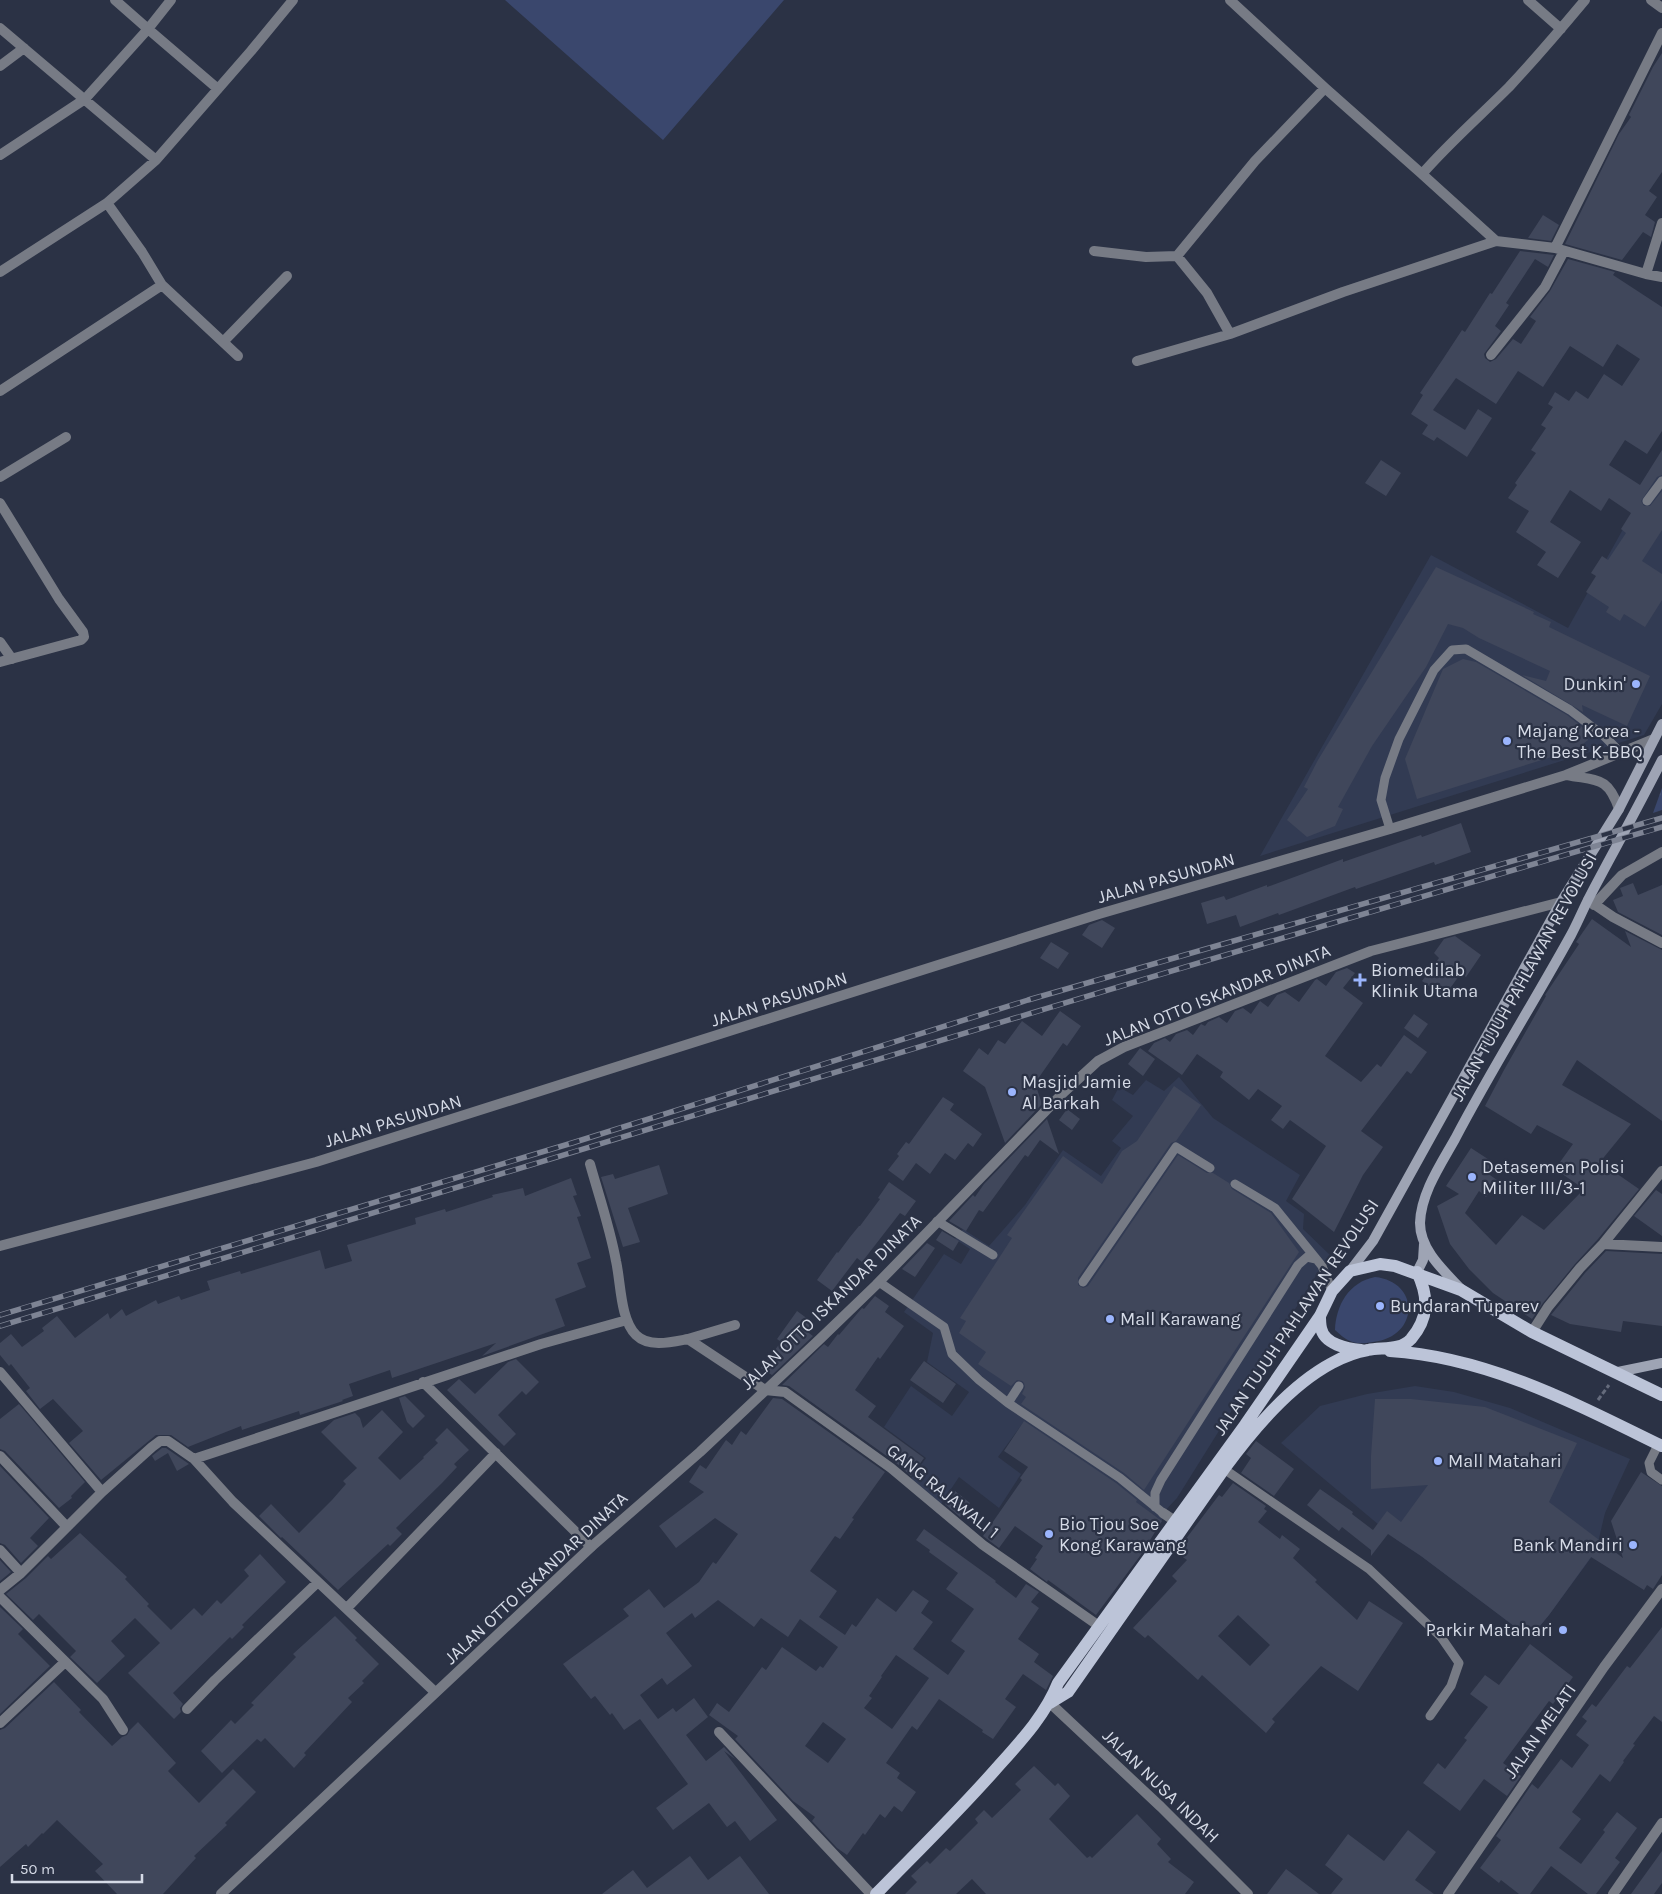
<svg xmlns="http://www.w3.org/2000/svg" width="1662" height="1894" viewBox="0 0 1662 1894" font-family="Karla,sans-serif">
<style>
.built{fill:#323b53}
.grass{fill:#3a476d}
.park{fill:url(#park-crowns)}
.building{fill:#40475b;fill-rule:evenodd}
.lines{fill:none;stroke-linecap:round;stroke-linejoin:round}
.path{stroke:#656b7c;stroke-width:3;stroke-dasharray:5 2.5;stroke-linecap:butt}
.service{stroke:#777b85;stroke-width:9}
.minor{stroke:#777b85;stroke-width:10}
.tertiary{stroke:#777b85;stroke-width:10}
.secondary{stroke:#9ea4b4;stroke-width:10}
.primary{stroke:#bcc4d8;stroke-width:12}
.rail-casing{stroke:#7e8494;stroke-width:5.5}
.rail{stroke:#2b3245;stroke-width:4;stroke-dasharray:11;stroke-linecap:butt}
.poi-dot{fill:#9bb5fd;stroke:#2b3245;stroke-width:2}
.labels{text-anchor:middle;stroke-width:4.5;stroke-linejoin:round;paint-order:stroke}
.poi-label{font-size:18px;fill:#d5dae6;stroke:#2b3245;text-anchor:start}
.street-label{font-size:18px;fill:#d5dae6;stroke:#2b3245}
</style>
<defs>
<pattern id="park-crowns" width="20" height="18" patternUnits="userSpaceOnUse" patternTransform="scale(1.25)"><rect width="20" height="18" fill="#3a476d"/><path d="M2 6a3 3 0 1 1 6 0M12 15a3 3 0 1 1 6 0" fill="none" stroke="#566182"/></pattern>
</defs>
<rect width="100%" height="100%" fill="#2b3245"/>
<!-- built -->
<path class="built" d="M1662 459V704L1644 735 1260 856 1431 555 1568 628Z
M1179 1077 1213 1118 1300 1175 1286 1201 1304 1214 1303 1229 1331 1256 1322 1266 1177 1498 1163 1513 1162 1521 1023 1423 998 1457 1021 1474 999 1508 959 1477 941 1504 911 1479 926 1458 884 1427 911 1386 952 1416 969 1392 927 1362 933 1333 904 1312 944 1254 961 1264 970 1249 955 1239 963 1229 989 1246 1025 1205 1063 1150 1101 1176 1121 1148 1112 1141 1133 1116 1112 1100 1119 1087 1133 1095 1146 1080 1164 1091Z
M1415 1386 1454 1392 1510 1408 1630 1459 1605 1513 1596 1551 1549 1615 1530 1638 1421 1556 1397 1540 1281 1443 1320 1406 1367 1394Z"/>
<!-- grass -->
<path class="grass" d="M505 0H784L663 140Z
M1375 1277C1421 1282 1419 1337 1373 1342 1355 1345 1349 1343 1335 1330 1336 1305 1349 1282 1375 1277Z"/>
<!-- park -->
<path class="park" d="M1662 788V810L1653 813Z"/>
<!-- building -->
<path class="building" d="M1662 53V172L1649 191 1657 197 1645 215 1655 222 1651 237 1643 232 1622 260 1565 244 1619 134 1631 117 1629 115 1653 67Z
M1543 215 1559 225 1551 241 1528 238Z
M1520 251 1554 255 1548 267 1535 259 1506 303 1509 305 1495 326 1501 331 1484 354 1485 358 1490 362 1496 359 1513 339 1521 344 1536 321 1530 317 1550 291 1568 259 1615 272 1613 275 1662 307V431L1647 454 1625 440 1609 465 1640 485 1662 450V475L1657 477 1641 501 1644 506H1650L1662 491V530L1642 561 1662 574V600L1645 627 1624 614 1620 621 1606 612 1609 607 1586 592 1596 576 1591 573 1602 556 1608 560 1626 533 1621 529 1631 513 1609 498 1601 511 1570 490 1550 522 1581 542 1558 578 1537 565 1546 552 1516 532 1529 511 1508 498 1517 485 1515 483 1536 453 1531 450 1546 428 1541 425 1553 407 1548 404 1555 392 1569 401 1576 391 1588 399 1604 374 1622 386 1640 359 1617 344 1603 367 1570 346 1543 387 1518 371 1496 404 1456 378 1433 410 1465 430 1478 409 1492 418 1467 457 1437 437 1434 441 1422 434 1428 425 1411 414 1423 395 1420 393 1443 359 1462 330 1465 332 1490 293 1492 294Z
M1381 460 1401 473 1386 496 1365 483Z
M1436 567 1534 612 1533 614 1551 622 1549 627 1650 676 1627 726 1582 705 1583 712 1522 675 1546 681 1550 671 1479 638 1463 628 1448 624 1426 667 1372 746 1338 807 1343 809 1335 826 1307 837 1287 820 1308 789 1304 787 1318 760Z
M1463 659 1476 662 1567 715 1587 731 1588 740 1577 749 1417 799 1405 759 1443 669Z
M1461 823 1471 852 1435 865 1434 862 1356 889 1355 887 1279 915 1278 913 1240 927 1236 915 1207 924 1201 903 1224 896 1226 900 1267 885V887L1343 859V862L1421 835 1422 837Z
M1633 883 1638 895 1662 885V935L1618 912 1613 900 1623 896 1620 888Z
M1592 919 1631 947 1625 931 1662 950V1121L1577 1060 1562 1085 1631 1124 1600 1162 1639 1189 1598 1239 1575 1264 1543 1303 1532 1319 1493 1293 1469 1269 1450 1244 1437 1206 1459 1194 1446 1186 1471 1148 1494 1163 1487 1173 1497 1180 1486 1197 1479 1191 1465 1213 1496 1245 1522 1215 1544 1230 1584 1189 1555 1169 1573 1144 1537 1125 1531 1134 1485 1106 1504 1070 1546 996 1545 995 1579 944 1576 942Z
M1102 920 1115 928 1102 948 1082 935 1089 925Z
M1455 936 1481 955 1466 977 1461 973 1444 997 1422 981 1439 958 1434 953 1444 939Z
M1051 942 1069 953 1058 969 1040 958Z
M1347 968 1355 973 1343 988 1363 1003 1325 1056 1361 1082 1377 1064 1381 1067 1404 1035 1427 1052 1411 1074 1407 1071 1361 1131 1383 1147 1363 1175 1334 1232 1292 1199 1326 1146 1290 1120 1283 1129 1271 1120 1282 1106 1258 1089 1249 1100 1220 1077 1223 1072 1197 1054 1182 1075 1148 1051 1154 1043 1165 1038 1170 1042 1176 1034 1187 1030 1193 1035 1201 1024 1205 1026 1208 1022 1219 1017 1227 1023 1235 1011 1243 1008 1251 1014 1260 1001 1268 1007 1277 995 1285 992 1299 1002 1315 980 1317 979 1326 986 1336 972Z
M1060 1011 1081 1026 1067 1046 1063 1043 1035 1083 1042 1104 1005 1143 985 1087 963 1071 979 1048 988 1055 998 1040 1005 1044 1022 1021 1042 1036Z
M1414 1014 1428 1024 1418 1038 1404 1028Z
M1140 1048 1155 1059 1143 1076 1128 1064Z
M1174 1086 1201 1105 1176 1141 1171 1143 1078 1278V1285L1083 1288 1088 1286 1178 1155 1207 1173H1213L1229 1183 1232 1189 1271 1213 1299 1252 1144 1490 1124 1473 1021 1404 1026 1397 1022 1394 1025 1387 1024 1383 1022 1381 1017 1380 1011 1386 978 1364 986 1352 959 1333 966 1321 960 1318 1012 1238 1007 1235 1063 1156 1102 1184 1122 1151 1137 1141Z
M943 1097 954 1104 950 1110 982 1134 973 1147 968 1143 955 1160 945 1153 930 1174 916 1163 903 1181 888 1170 899 1156 897 1154 906 1142 909 1144Z
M1067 1109 1080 1119 1072 1130 1059 1120Z
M1047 1119 1059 1154 1040 1140 1028 1157 1025 1155 983 1212 979 1210 966 1231 949 1221 973 1195 975 1197 984 1184Z
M659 1165 668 1194 628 1208 640 1242 623 1247 601 1177 613 1174 615 1179Z
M571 1178 577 1195 573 1196 581 1216 577 1217 591 1258 577 1263 586 1287 555 1299 565 1326 482 1356 496 1343 392 1378 390 1370 349 1384 353 1396 342 1400 343 1401 300 1415 299 1411 242 1430 241 1426 188 1447 171 1435H156L101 1480 69 1443 83 1431 53 1399 40 1409 26 1391 30 1388 11 1364 9 1366 0 1355V1343L11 1334 22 1347 44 1331 42 1328 57 1316 75 1338 108 1313 110 1319 122 1309 126 1316 156 1300 158 1304 179 1296 181 1300 210 1290 207 1281 240 1271 241 1274 320 1250 325 1269 352 1261 347 1245 416 1224 415 1218 445 1209 446 1212 493 1197 492 1195 523 1188 525 1196Z
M889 1182 916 1201 905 1216 900 1213 862 1262 857 1258 832 1291 817 1280 837 1252 838 1253 850 1237 859 1226H860L880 1199 878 1198Z
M1656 1190 1662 1194V1236L1634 1216Z
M942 1231 959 1241 953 1251 936 1240Z
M927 1243 935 1248 915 1277 902 1269Z
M1606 1251 1662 1254V1326L1623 1321 1621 1332 1570 1324 1551 1315 1585 1273Z
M875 1296 889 1306 885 1312 904 1326 880 1359 878 1357 855 1390 876 1406 868 1417 924 1458 911 1476 895 1462 789 1386 782 1385 824 1344 828 1347 838 1334 839 1335 862 1308 864 1309Z
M797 1311 812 1322 806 1331 813 1336 772 1375 761 1368 781 1342 777 1339Z
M516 1359 539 1382 526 1395 522 1391 498 1415 516 1434 504 1446 447 1390 459 1379 475 1394 508 1362Z
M924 1361 956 1384 943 1403 910 1380Z
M405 1396 425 1416 413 1428 407 1422 399 1398Z
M773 1398 782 1399 885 1472 852 1518 854 1519 840 1539 835 1536 810 1571 837 1591 819 1617 845 1635 852 1624 856 1627 877 1598 896 1612 913 1590 929 1601 921 1613 933 1622 913 1649 948 1675 965 1651 951 1641 974 1609 946 1589 958 1573 929 1552 930 1550 916 1540 924 1529 996 1581 995 1582 1016 1598 1026 1584 1039 1592 1031 1602 1039 1608 1018 1639 1039 1654 1034 1662 1053 1676 1046 1690 1023 1674 1005 1699 1016 1707 993 1739 982 1732 983 1730 939 1699 917 1730 912 1726 886 1763 900 1773 897 1778 916 1792 902 1812 894 1806 885 1818 880 1814 865 1835 863 1833 847 1855 837 1848 812 1821 815 1817 793 1801 735 1739 738 1736 709 1715 717 1703 729 1712 762 1667 766 1670 782 1647 816 1671 820 1666 823 1668 838 1647 800 1619 788 1637 761 1618 754 1627 718 1600 695 1618 692 1613 666 1633 692 1666 667 1685 662 1678 640 1695 658 1719 673 1708 676 1712 694 1698 708 1717 686 1735 706 1761 724 1747 735 1759 724 1751 777 1820 750 1841 735 1821 727 1827 709 1803 673 1830 656 1808 688 1784 640 1719 624 1730 612 1713 610 1715 595 1696 591 1699 563 1664 629 1616 623 1609 649 1589 664 1608 699 1582 713 1562 716 1564 738 1534 715 1518 676 1548 659 1526 704 1492 689 1482 700 1465 706 1469 726 1440 732 1445 741 1431 746 1435ZM896 1655 929 1678 892 1729 864 1708 872 1698 869 1696 882 1677 881 1676ZM823 1722 846 1739 828 1763 805 1746Z
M1375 1399H1411L1485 1407 1577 1443 1549 1502 1623 1558 1611 1521 1641 1472 1662 1486V1575L1653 1589 1647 1585 1644 1590 1591 1557 1549 1615 1530 1638 1421 1556 1388 1534 1371 1556V1550L1342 1527 1339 1531 1307 1505 1320 1489 1353 1512 1352 1514 1373 1530 1387 1511 1401 1522 1428 1485 1371 1489V1456Z
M19 1404 85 1482 71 1496 72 1498 59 1508 5 1451 0 1449V1419Z
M382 1410 403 1432 378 1458 400 1480 424 1458 423 1457 438 1443 435 1440 447 1428 469 1450 454 1464 457 1467 442 1483 396 1528 402 1534 390 1546 388 1544 338 1590 282 1537 281 1538 259 1516 271 1504 299 1533 332 1500 346 1484 343 1481 357 1468 321 1432 334 1420 355 1413 360 1418 363 1428Z
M1024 1421 1116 1483 1137 1500 1136 1502 1162 1521 1140 1556 1096 1615 1048 1580 1047 1582 1030 1569 1037 1559 1035 1558 1043 1546 1015 1526 999 1548 983 1536 1022 1480 1020 1478 1028 1467 1004 1451Z
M1256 1441 1294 1469 1274 1496 1241 1473 1251 1458 1246 1454Z
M162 1448H166L189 1464 177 1471 168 1453 155 1461 152 1456Z
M0 1466 49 1518 30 1538 38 1546 21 1563 5 1545 0 1543Z
M1233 1483 1266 1506 1264 1509 1267 1511 1258 1522 1280 1539 1282 1535 1300 1549 1293 1558 1317 1580 1315 1582 1357 1620 1369 1601 1403 1623 1358 1691 1321 1666 1272 1719 1275 1722 1266 1733 1202 1675 1198 1680 1148 1635 1145 1638 1133 1628 1177 1581 1172 1576 1187 1560 1176 1552 1219 1495 1222 1497ZM1238 1615 1270 1645 1250 1666 1218 1636Z
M955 1491 970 1503 960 1517 945 1504Z
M80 1533 127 1577 125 1579 149 1604 147 1606 171 1630 194 1608 202 1616 217 1600 221 1604 249 1576 244 1570 260 1554 286 1582 242 1625 244 1627 232 1639 230 1637 173 1693 183 1704 180 1708 181 1712 174 1719 128 1673 160 1643 135 1618 111 1641 125 1656 97 1683 70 1657 76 1651 39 1614 33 1620 6 1594 26 1578 48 1556 51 1559Z
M0 1560 11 1572 0 1581Z
M0 1607 23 1629 18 1634 50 1666 0 1714Z
M335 1616 357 1638 355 1640 379 1664 362 1681 364 1683 348 1698 352 1702 304 1753 306 1755 294 1768 265 1738 261 1742 257 1739 222 1773 201 1751 231 1720 235 1724 254 1705 251 1703 296 1657 293 1654Z
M1662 1627V1722L1654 1716 1633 1744 1635 1745 1623 1761 1624 1762 1610 1782 1600 1774 1572 1812 1581 1819 1559 1848 1581 1864 1605 1832 1603 1830 1617 1812 1637 1828 1615 1858 1620 1862 1596 1894H1588L1551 1866 1530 1894H1519L1501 1880 1499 1883 1480 1868 1501 1840 1496 1836 1532 1784 1538 1789 1561 1759 1572 1768 1589 1745 1576 1735 1587 1721 1582 1717 1592 1704 1596 1707 1627 1666 1630 1668Z
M1530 1644 1573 1677 1553 1704 1549 1701 1503 1763 1521 1776 1507 1796 1484 1779 1460 1811 1423 1783 1438 1763 1445 1769 1467 1740 1464 1738 1488 1707 1470 1694 1485 1675 1499 1685Z
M54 1682 81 1710 79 1712 112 1746 122 1737 127 1735 130 1730 138 1722 176 1763 168 1771 199 1803 233 1769 256 1792 225 1823 227 1825 194 1856 196 1858 163 1894H117L95 1871 103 1864 57 1820 43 1834 42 1833 28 1847 26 1844 0 1867V1730L5 1728Z
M1034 1766 1055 1786 1058 1783 1070 1796 1049 1819 1087 1858 1090 1856 1092 1858 1137 1814 1161 1839 1157 1844 1171 1859 1168 1862 1194 1882 1185 1894H986L972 1879 956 1894H905L917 1882 911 1876 927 1861 930 1864 946 1848 950 1851 978 1823 975 1819 984 1810 992 1818 1021 1790 1015 1784Z
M1408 1830 1436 1852 1415 1880 1434 1894H1331L1343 1879 1325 1865 1348 1834 1384 1861Z
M1662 1851V1883L1654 1894H1631Z
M690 1856 708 1880 740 1856 769 1894H602L633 1870 647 1888Z
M1286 1869 1319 1894H1267Z"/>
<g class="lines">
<!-- path -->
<path class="path" d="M1598 1400 1609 1385"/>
<!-- service -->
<path class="service" d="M1647 501 1662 481
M1390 829 1381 800 1385 778 1399 739 1434 670 1452 650 1466 649 1570 710 1604 736 1621 753
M1235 1184 1275 1208 1322 1266 1332 1291
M937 1221 993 1255
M879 1282 944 1327 952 1354 979 1380 1008 1403 1120 1478 1163 1513
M1083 1282 1176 1147 1210 1168
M1008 1403 1019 1386
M1658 1445 1649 1463 1651 1472 1662 1480
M1224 1469 1369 1569 1441 1637 1459 1663 1451 1686 1430 1716
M1155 1507V1493L1161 1480 1298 1265 1307 1257 1316 1259"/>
<!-- minor -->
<path class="minor" d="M171 0 148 29 218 89
M1230 0 1325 88 1422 174
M1528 0 1561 29
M1651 0 1662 8
M0 28 156 160
M0 66 24 48
M0 155 85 99 148 29 115 0
M1496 241 1422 174C1449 143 1480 116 1509 87 1535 59 1560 30 1585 0
M1555 248 1662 33
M1094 251 1146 257 1177 256 1255 161 1325 88
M1177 256 1207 293 1230 334
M0 272 107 203 156 160 251 51 293 0
M1646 274 1662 223
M162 285 238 356
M224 341 287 276
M1491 355 1545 287 1564 251
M1137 361 1230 334 1343 292 1496 241 1555 248 1646 274 1662 277
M0 391 162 285 142 252 107 203
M0 477 66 437
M0 503 59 599 83 632 84 637 81 640 0 662
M0 642 12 659
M1588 900 1613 917 1662 943
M1594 905 1622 875 1662 852
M590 1164C599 1196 610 1228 616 1261 621 1283 620 1319 636 1335 649 1348 672 1342 688 1339L765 1390 785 1392 891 1468 983 1545 1099 1626
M1603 1244 1662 1247
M1532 1332 1548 1307 1580 1268 1603 1244 1662 1171
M688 1339 735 1325
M0 1372 102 1492
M423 1382 591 1547
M0 1456 67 1527
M194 1459 541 1344 627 1320
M1163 1513 1175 1521
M0 1550 21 1573
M0 1590 21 1573 102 1492 152 1447 160 1441H168L194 1459 233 1502 435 1692
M0 1597 103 1699 123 1730
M347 1608 496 1453
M1050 1703 1161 1807 1248 1894
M187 1709 215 1680 318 1582
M0 1723 65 1662
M719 1732 871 1894
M1448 1894 1604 1667 1662 1589
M1613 1894 1662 1823"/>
<!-- tertiary -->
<path class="tertiary" d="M1567 775C1597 781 1608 776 1619 809
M0 1246 316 1162 1099 914 1390 829 1566 775 1654 739
M221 1894 591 1547 700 1452 820 1339 876 1285 1064 1092 1098 1061 1124 1047 1371 951 1561 902"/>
<!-- secondary -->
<path class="secondary" d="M1350 1271 1373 1241 1561 902 1619 809 1662 724
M1417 1272 1423 1260 1424 1244
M1461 1289C1444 1271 1420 1250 1420 1223 1421 1193 1441 1164 1455 1139 1491 1070 1533 1004 1571 935 1578 922 1584 907 1591 894 1615 849 1639 805 1662 760
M1618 1372 1662 1363"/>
<!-- primary -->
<path class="primary" d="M1320 1316C1320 1320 1320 1324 1321 1328 1324 1344 1347 1349 1361 1350
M1390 1351C1488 1357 1576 1404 1662 1446
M1050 1703 1068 1692 1224 1469C1252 1431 1289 1386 1332 1363 1343 1357 1356 1352 1368 1350 1382 1347 1400 1351 1411 1339 1429 1318 1429 1297 1417 1272
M876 1894C916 1853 957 1813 995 1770 1019 1743 1045 1716 1058 1683L1245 1425 1320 1316 1332 1291 1350 1271 1380 1264 1395 1266 1461 1290 1532 1332 1662 1395"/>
<defs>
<path id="rail" d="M0 1315 572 1143 1028 1000 1662 818
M0 1326C554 1159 1106 987 1662 827"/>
</defs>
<!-- rail casing -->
<use href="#rail" class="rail-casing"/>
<!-- rail -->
<use href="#rail" class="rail"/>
</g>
<!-- markers -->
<g class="poi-dot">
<circle cx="1636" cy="684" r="5"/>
<circle cx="1507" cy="741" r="5"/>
<path d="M1357.5 972.5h5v5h5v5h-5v5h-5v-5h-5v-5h5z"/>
<circle cx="1012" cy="1092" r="5"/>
<circle cx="1472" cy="1177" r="5"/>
<circle cx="1380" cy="1306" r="5"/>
<circle cx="1110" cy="1319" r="5"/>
<circle cx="1438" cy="1461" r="5"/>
<circle cx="1049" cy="1534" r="5"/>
<circle cx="1633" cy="1545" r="5"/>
<circle cx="1563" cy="1630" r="5"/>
</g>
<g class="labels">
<!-- poi labels -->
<g class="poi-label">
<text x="1626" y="690" text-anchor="end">Dunkin'</text>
<text x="1517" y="737">Majang Korea -<tspan x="1517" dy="21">The Best K-BBQ</tspan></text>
<text x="1371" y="976">Biomedilab<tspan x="1371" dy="21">Klinik Utama</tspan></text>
<text x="1022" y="1088">Masjid Jamie<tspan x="1022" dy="21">Al Barkah</tspan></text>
<text x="1482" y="1173">Detasemen Polisi<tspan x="1482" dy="21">Militer III/3-1</tspan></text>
<text x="1390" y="1312">Bundaran Tuparev</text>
<text x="1120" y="1325">Mall Karawang</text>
<text x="1448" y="1467">Mall Matahari</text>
<text x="1059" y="1530">Bio Tjou Soe<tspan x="1059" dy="21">Kong Karawang</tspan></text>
<text x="1623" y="1551" text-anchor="end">Bank Mandiri</text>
<text x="1553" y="1636" text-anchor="end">Parkir Matahari</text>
</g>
<!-- street labels -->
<g class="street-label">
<text transform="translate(1166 878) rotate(-16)" y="6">JALAN PASUNDAN</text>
<text transform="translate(1524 977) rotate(-61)" y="6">JALAN TUJUH PAHLAWAN REVOLUSI</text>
<text transform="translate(1217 995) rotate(-22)" y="6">JALAN OTTO ISKANDAR DINATA</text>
<text transform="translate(779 999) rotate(-18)" y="6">JALAN PASUNDAN</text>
<text transform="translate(393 1121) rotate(-17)" y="6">JALAN PASUNDAN</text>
<text transform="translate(831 1302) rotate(-44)" y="6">JALAN OTTO ISKANDAR DINATA</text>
<text transform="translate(1296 1317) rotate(-56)" y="6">JALAN TUJUH PAHLAWAN REVOLUSI</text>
<text transform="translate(943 1491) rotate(39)" y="6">GANG RAJAWALI 1</text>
<text transform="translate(536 1578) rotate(-43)" y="6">JALAN OTTO ISKANDAR DINATA</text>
<text transform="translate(1540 1731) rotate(-55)" y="6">JALAN MELATI</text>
<text transform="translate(1161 1786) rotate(44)" y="6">JALAN NUSA INDAH</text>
</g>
</g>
<!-- scale -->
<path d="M12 1874v8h130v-8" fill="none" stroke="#d5dae6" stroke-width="2.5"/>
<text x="20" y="1874" font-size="15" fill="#d5dae6" stroke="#2b3245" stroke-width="4" paint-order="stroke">50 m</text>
</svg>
